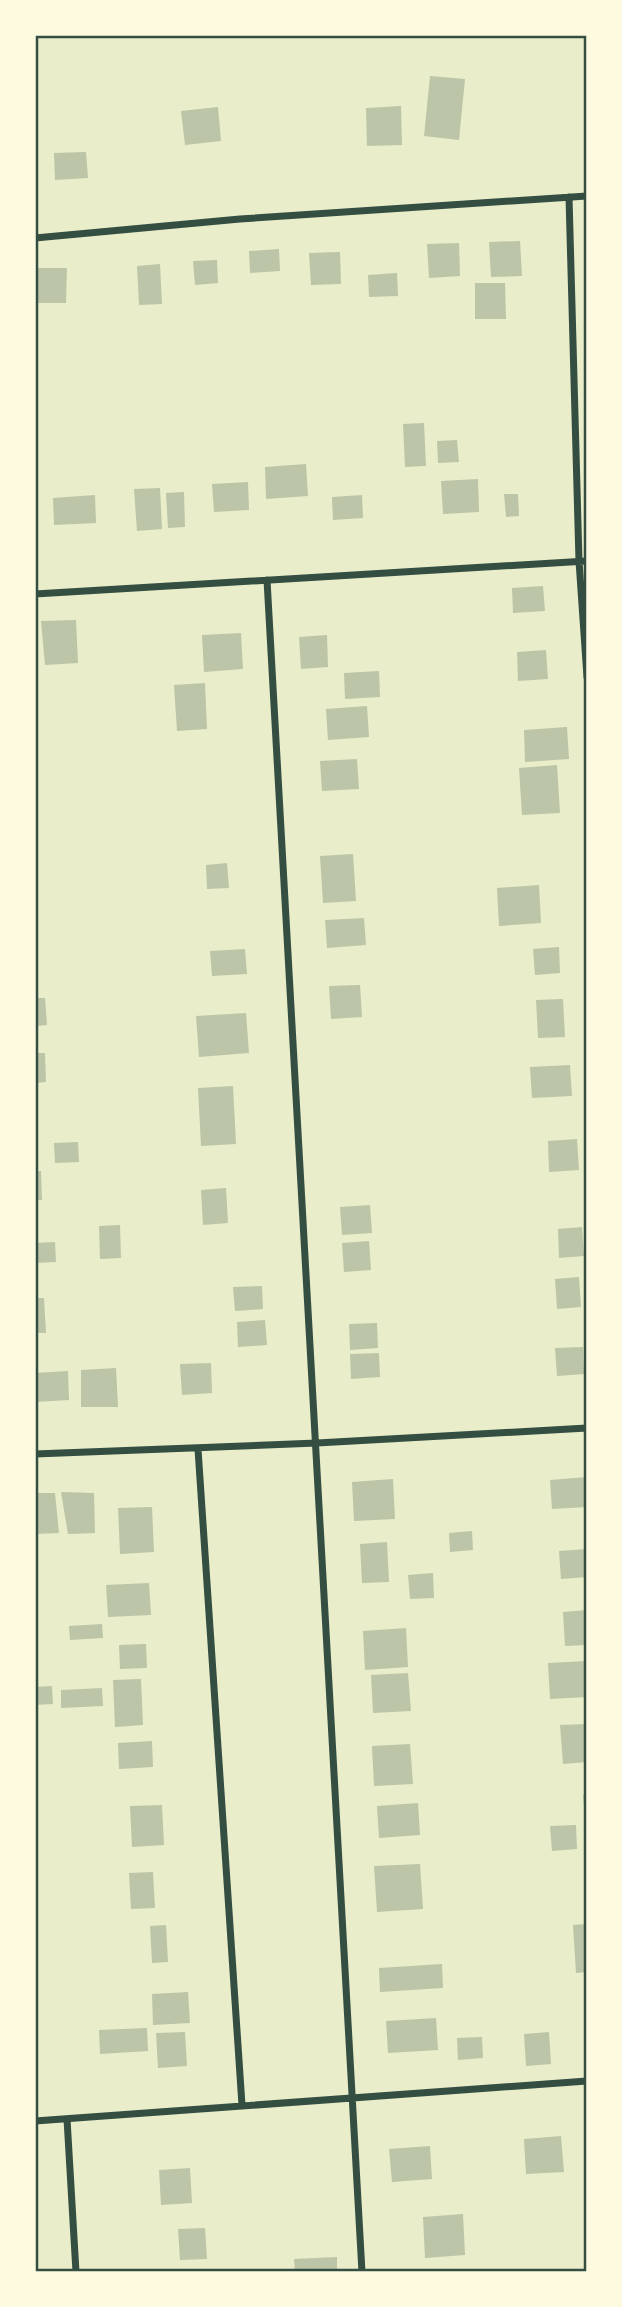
<svg xmlns="http://www.w3.org/2000/svg" width="622" height="2307" viewBox="0 0 622 2307" font-family="Mulish,sans-serif">
<style>
.building{fill:#bcc5a7}
.lines{fill:none;stroke-linecap:round;stroke-linejoin:round}
.minor{stroke:#344e41;stroke-width:7}
.neatline{fill:none;stroke:#344e41;stroke-width:2.5}
</style>
<rect width="100%" height="100%" fill="#e9edc9"/>
<!-- building -->
<path class="building" d="M430 76 465 79 459 140 424 136Z
M401 106 402 145 367 146 366 108Z
M218 107 221 141 185 145 181 111Z
M86 152 88 178 55 180 54 153Z
M520 241 522 276 491 277 489 242Z
M459 243 460 276 429 278 427 244Z
M279 249 280 271 250 273 249 251Z
M340 252 341 284 311 285 309 253Z
M217 260 218 283 195 285 193 261Z
M160 264 162 304 139 305 137 266Z
M37 268H67L66 303H37Z
M397 273 398 296 369 297 368 275Z
M475 283H505L506 319H475Z
M424 423 426 466 405 467 403 424Z
M457 440 459 462 438 463 437 441Z
M306 464 308 496 266 499 265 467Z
M478 479 479 512 443 514 441 481Z
M248 482 249 510 214 512 212 484Z
M160 488 162 529 137 531 134 489Z
M184 492 185 527 168 528 166 493Z
M504 494H518L519 516 506 517Z
M95 495 96 523 54 525 53 498Z
M362 495 363 518 333 520 332 497Z
M543 586 545 611 513 613 512 588Z
M76 620 78 663 45 665 41 621Z
M241 633 243 669 204 672 202 635Z
M327 635 328 667 301 669 299 637Z
M546 650 548 679 518 681 517 652Z
M379 671 380 697 345 699 344 673Z
M205 683 207 729 177 731 174 685Z
M367 706 369 737 328 740 326 709Z
M567 727 569 759 525 762 524 730Z
M357 759 359 789 322 791 320 761Z
M557 765 560 813 522 815 519 768Z
M353 854 356 901 323 903 320 856Z
M227 863 229 888 207 889 206 865Z
M539 885 541 923 499 926 497 888Z
M364 918 366 945 327 948 325 920Z
M559 947 560 973 535 975 533 949Z
M245 949 247 974 212 976 210 951Z
M360 985 362 1017 331 1019 329 986Z
M35 998H45L47 1025 35 1026Z
M563 999 565 1037 538 1038 536 1000Z
M246 1013 249 1053 199 1057 196 1016Z
M35 1053H45L46 1082 35 1083Z
M570 1065 572 1096 532 1098 530 1067Z
M233 1086 236 1144 201 1146 198 1088Z
M577 1139 579 1170 549 1172 548 1141Z
M78 1142 79 1162 55 1163 54 1143Z
M35 1171H41L42 1200H35Z
M226 1188 228 1223 203 1225 201 1190Z
M370 1205 372 1233 342 1235 340 1207Z
M120 1225 121 1258 100 1259 99 1226Z
M582 1227 584 1256 559 1258 558 1229Z
M369 1241 371 1270 344 1272 342 1243Z
M55 1242 56 1262 35 1263V1243Z
M579 1277 581 1307 557 1309 555 1279Z
M262 1286 263 1309 235 1311 233 1287Z
M35 1298H44L46 1333H35Z
M265 1320 267 1345 238 1347 237 1322Z
M377 1323 378 1348 350 1350 349 1324Z
M583 1347 584 1374 557 1376 555 1348Z
M379 1353 380 1377 351 1379 350 1354Z
M211 1363 212 1393 182 1395 180 1364Z
M116 1368 118 1407H81V1370Z
M68 1371 69 1400 35 1402V1373Z
M587 1477V1507L552 1509 550 1480Z
M393 1479 395 1519 354 1521 352 1482Z
M61 1492 94 1493 95 1533 68 1534Z
M35 1493H55L59 1533 35 1534Z
M152 1507 154 1552 120 1554 118 1508Z
M472 1531 473 1550 450 1552 449 1533Z
M387 1542 389 1582 362 1583 360 1544Z
M587 1549V1577L561 1579 559 1551Z
M433 1573 434 1598 410 1599 408 1575Z
M149 1583 151 1615 108 1617 106 1585Z
M587 1610V1645L565 1646 563 1612Z
M102 1624 103 1638 70 1640 69 1626Z
M406 1628 408 1667 365 1670 363 1631Z
M146 1644 147 1668 120 1669 119 1645Z
M587 1661V1697L550 1699 548 1663Z
M408 1673 411 1711 373 1713 371 1675Z
M141 1679 143 1725 115 1727 113 1680Z
M52 1686 53 1704 35 1705V1687Z
M102 1688 103 1706 61 1708V1690Z
M587 1724V1762L563 1764 560 1725Z
M152 1741 153 1767 119 1769 118 1743Z
M410 1744 413 1784 374 1786 372 1746Z
M583 1795H587V1818H585Z
M418 1803 420 1835 379 1838 377 1806Z
M162 1805 164 1845 132 1847 130 1806Z
M576 1825 577 1849 552 1851 550 1826Z
M420 1864 423 1909 377 1912 374 1866Z
M153 1872 155 1908 131 1909 129 1873Z
M587 1924V1972L576 1973 573 1925Z
M166 1925 168 1962 152 1963 150 1926Z
M442 1964 443 1988 380 1992 379 1968Z
M188 1992 190 2023 153 2025 152 1994Z
M436 2018 438 2050 388 2053 386 2021Z
M147 2028 148 2051 100 2054 99 2030Z
M185 2032 187 2066 158 2068 156 2033Z
M549 2032 551 2064 526 2066 524 2034Z
M482 2037 483 2058 458 2060 457 2038Z
M561 2136 564 2172 526 2174 524 2139Z
M430 2146 432 2179 392 2182 389 2149Z
M190 2168 192 2203 161 2205 159 2170Z
M463 2214 465 2255 425 2258 423 2217Z
M205 2228 207 2259 180 2260 178 2229Z
M337 2257V2272H295L294 2259Z"/>
<g class="lines">
<!-- minor -->
<path class="minor" d="M569 197 579 561 587 677
M35 238 240 219 587 196
M267 580 362 2272
M35 594 587 561
M198 1449 242 2105
M35 1454 317 1443 587 1428
M67 2119 76 2272
M35 2121 587 2081"/>
</g>
<!-- border -->
<rect width="622" height="2307" fill="none" stroke="#fefae0" stroke-width="74"/>
<rect x="37" y="37" width="548" height="2233" class="neatline"/>
</svg>
